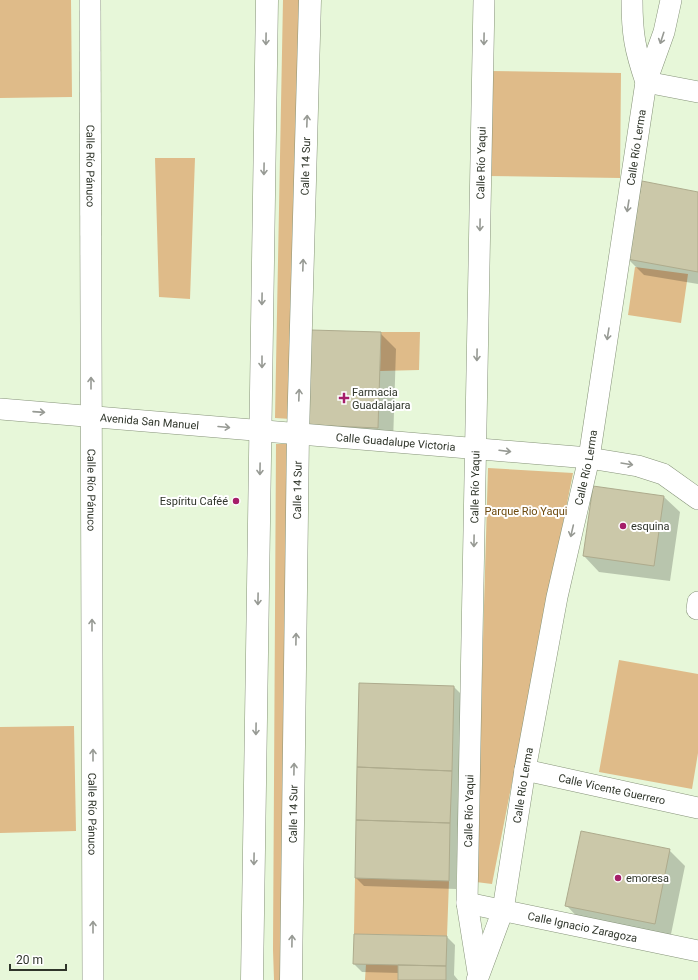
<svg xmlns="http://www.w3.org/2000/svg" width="698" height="980" viewBox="0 0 698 980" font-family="Roboto,sans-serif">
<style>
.green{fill:#dfbb89}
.shadow{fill:#0003}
.building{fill:#cbc8a9;stroke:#aeab8d}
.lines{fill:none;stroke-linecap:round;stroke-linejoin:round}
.minor-casing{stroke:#869379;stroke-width:22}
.secondary-casing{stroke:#869379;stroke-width:23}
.minor{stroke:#fff;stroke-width:21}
.secondary{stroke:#fff;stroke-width:22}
.oneway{stroke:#979a94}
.poi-dot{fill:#a51e69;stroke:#fff;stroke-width:1.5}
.labels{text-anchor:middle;stroke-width:4;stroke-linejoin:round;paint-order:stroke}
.street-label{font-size:11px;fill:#2f352a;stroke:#fff}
.poi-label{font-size:11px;fill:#2f352a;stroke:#fff;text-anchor:start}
.park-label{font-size:11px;fill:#6d4a0f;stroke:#fff}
</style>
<rect width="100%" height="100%" fill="#e7f7d9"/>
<!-- green -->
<path class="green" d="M0 0H71L72 97 0 98Z
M283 0H300L291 419 275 418Z
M489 71 621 73 620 178 487 176Z
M155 158H195L190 299 159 297Z
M635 267 688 274 681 323 628 315Z
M381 332H420L419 370 380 371Z
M276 444H289L282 980H274L273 950Z
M488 468 573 473 492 884 476 882Z
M619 660 698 674V753L692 789 599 772Z
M74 726 76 831 0 833V727Z
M355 878 449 881 447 936 354 934Z
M366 964 398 965V980H365Z"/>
<!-- shadow -->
<path class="shadow" d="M698 193V284L644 275 628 259Z
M380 333 396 349 393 443 309 425Z
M664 497 680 512 670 581 599 572 584 556Z
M454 687 462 695 456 889 364 886 356 878Z
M669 850 685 866 670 939 582 922 567 906Z
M447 937 455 945 454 975 458 980H399V973L362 972 354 964Z"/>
<!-- building -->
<path class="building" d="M642 181 698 192V272L627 259Z
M311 330 381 332 378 428 308 425Z
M593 486 664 496 654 566 583 556Z
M359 683 454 686 452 771 357 767Z
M357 767 452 771 450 823 356 820Z
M356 820 450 823 449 881 355 878Z
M581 831 670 849 655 924 565 906Z
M354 934 447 936 446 966 353 964Z
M398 965 446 966V980H398Z"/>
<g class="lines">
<defs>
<g id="minor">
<path id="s1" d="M90 0 93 980"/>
<path d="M632 0C632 34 635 50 646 82L698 92"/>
<path id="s2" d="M0 409 589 458 638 466 663 474 698 499"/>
<path d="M697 609 698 602"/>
<path id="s3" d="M525 770 698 808"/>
<path id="s4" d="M467 903 698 951"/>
<path id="s5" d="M478 972 467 903 484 0"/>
<path id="s6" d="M477 980 503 910 525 770 557 597 589 458 646 82 664 32 671 0"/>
</g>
<g id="secondary">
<path d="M252 980 267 0"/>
<path id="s7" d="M291 980 298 434 310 0"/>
</g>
</defs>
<!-- minor casing -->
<use href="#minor" class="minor-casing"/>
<!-- secondary casing -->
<use href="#secondary" class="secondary-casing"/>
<!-- minor -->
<use href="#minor" class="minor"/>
<!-- secondary -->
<use href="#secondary" class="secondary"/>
</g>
<!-- one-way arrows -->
<defs><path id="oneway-shaft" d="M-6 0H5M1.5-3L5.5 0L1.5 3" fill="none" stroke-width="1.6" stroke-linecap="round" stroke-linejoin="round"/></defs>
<g class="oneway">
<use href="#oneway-shaft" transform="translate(662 38) rotate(108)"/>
<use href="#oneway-shaft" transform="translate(266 39) rotate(91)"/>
<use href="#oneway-shaft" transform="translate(484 39) rotate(91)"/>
<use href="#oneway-shaft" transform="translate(307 121) rotate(-88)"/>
<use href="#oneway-shaft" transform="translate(264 169) rotate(91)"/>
<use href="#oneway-shaft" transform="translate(628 206) rotate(99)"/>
<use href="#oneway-shaft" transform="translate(480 225) rotate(91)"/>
<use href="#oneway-shaft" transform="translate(303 265) rotate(-88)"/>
<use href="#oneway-shaft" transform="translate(262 299) rotate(91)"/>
<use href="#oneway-shaft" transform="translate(608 334) rotate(99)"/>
<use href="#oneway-shaft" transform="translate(477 355) rotate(91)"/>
<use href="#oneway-shaft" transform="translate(262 362) rotate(90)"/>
<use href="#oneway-shaft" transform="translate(91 383) rotate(-90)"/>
<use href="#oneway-shaft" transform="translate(299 395) rotate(-88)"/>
<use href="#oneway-shaft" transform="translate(39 412) rotate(4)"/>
<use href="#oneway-shaft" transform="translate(224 427) rotate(5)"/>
<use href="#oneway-shaft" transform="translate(505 451) rotate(7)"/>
<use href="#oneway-shaft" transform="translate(627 464) rotate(9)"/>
<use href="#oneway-shaft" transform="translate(260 469) rotate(91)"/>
<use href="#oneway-shaft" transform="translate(572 531) rotate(103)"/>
<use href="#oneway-shaft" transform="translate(474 541) rotate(91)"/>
<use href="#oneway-shaft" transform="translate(258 599) rotate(91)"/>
<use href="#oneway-shaft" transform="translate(92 625) rotate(-90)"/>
<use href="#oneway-shaft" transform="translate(296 639) rotate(-89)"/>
<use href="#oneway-shaft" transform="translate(256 729) rotate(91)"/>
<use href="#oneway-shaft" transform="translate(93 755) rotate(-90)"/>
<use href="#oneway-shaft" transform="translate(294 769) rotate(-89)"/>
<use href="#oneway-shaft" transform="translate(254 859) rotate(91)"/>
<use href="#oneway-shaft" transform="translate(93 927) rotate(-90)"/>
<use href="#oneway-shaft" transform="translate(292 941) rotate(-89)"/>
</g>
<!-- markers -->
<g class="poi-dot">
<path d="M342 392h4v4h4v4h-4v4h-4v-4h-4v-4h4z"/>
<circle cx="236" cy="501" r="4"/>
<circle cx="623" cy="526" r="4"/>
<circle cx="618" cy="878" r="4"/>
</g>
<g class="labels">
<!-- street labels -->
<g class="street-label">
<text dy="4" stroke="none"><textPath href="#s6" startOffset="849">Calle Río Lerma</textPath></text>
<text dy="4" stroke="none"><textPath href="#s5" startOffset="810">Calle Río Yaqui</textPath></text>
<text dy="4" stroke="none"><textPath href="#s1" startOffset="166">Calle Río Pánuco</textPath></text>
<text dy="4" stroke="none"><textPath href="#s7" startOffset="814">Calle 14 Sur</textPath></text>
<text dy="4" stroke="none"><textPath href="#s2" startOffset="150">Avenida San Manuel</textPath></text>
<text dy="4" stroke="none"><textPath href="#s2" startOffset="397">Calle Guadalupe Victoria</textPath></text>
<text dy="4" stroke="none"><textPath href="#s6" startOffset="525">Calle Río Lerma</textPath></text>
<text dy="4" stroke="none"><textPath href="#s5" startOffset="486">Calle Río Yaqui</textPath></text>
<text dy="4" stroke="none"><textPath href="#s1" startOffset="490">Calle Río Pánuco</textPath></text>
<text dy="4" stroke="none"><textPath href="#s7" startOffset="490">Calle 14 Sur</textPath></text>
<text dy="4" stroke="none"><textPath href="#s6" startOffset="201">Calle Río Lerma</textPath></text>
<text dy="4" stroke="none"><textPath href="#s3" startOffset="89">Calle Vicente Guerrero</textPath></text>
<text dy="4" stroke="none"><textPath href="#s5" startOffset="162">Calle Río Yaqui</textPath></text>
<text dy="4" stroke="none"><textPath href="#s1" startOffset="814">Calle Río Pánuco</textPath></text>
<text dy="4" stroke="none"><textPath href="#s7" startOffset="166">Calle 14 Sur</textPath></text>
<text dy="4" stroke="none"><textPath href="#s4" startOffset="118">Calle Ignacio Zaragoza</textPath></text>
</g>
<!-- poi labels -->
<g class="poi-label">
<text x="352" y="396">Farmacia<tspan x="352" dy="13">Guadalajara</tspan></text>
<text x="228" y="505" text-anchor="end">Espíritu Caféé</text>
<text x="631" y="530">esquina</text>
<text x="626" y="882">emoresa</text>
</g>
<!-- park labels -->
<g class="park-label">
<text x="526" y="515">Parque Rio Yaqui</text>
</g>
</g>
<!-- scale -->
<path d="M10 964v6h56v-6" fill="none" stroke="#2f352a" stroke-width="2"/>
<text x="16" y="964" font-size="12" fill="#2f352a" stroke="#ffffff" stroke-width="3" paint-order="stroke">20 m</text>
</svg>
